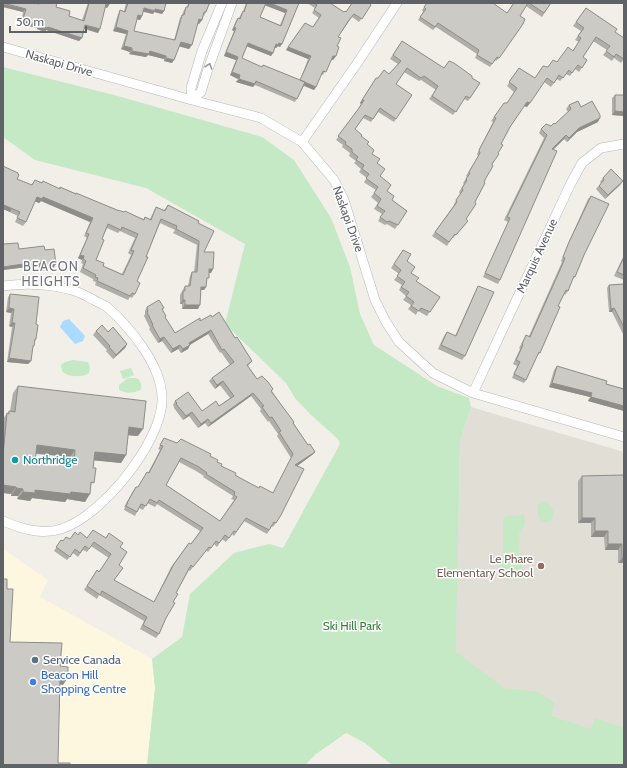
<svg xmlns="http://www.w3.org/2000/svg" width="627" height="768" viewBox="0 0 627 768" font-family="Cabin,sans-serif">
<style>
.commercial{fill:#fef7e0}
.education{fill:#e1ded6}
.green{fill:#c5e8c5}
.water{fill:#aadaff}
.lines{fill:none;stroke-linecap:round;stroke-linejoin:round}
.street-casing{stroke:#b5b8bc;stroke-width:10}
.street{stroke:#fff;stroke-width:9}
.wall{fill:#afaea9;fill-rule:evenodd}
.shaded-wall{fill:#8f8d8a}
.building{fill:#cccac5;stroke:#8f8d8a;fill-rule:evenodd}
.oneway{stroke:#979a9d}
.culture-dot{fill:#0f9aa8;stroke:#fff;stroke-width:1.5}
.education-dot{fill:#8d6e63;stroke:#fff;stroke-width:1.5}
.service-dot{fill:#5c6f8a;stroke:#fff;stroke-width:1.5}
.shop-dot{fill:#3f7fe0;stroke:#fff;stroke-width:1.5}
.labels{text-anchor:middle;stroke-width:3;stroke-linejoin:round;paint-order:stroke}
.street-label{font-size:12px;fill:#5f6368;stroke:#fff}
.culture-label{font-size:12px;fill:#0d838f;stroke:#fff;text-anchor:start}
.education-label{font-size:12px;fill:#785e54;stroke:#fff;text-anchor:end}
.park-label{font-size:12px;fill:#348238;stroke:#fff}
.service-label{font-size:12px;fill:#4e5e75;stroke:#fff;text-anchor:start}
.shop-label{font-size:12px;fill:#366cbe;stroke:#fff;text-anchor:start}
.neighbourhood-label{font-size:13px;letter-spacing:1px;fill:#70757a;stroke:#fff}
</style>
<rect width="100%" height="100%" fill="#f1efe8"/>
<!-- commercial -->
<path class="commercial" d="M3 549 48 580 40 597 152 659 155 688 147 765H3Z"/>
<!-- education -->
<path class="education" d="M471 407 624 452V742L455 679 460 441Z"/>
<!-- green -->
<path class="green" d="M3 67 114 95 262 137 294 160 331 218 350 267 360 314 374 345 437 386 469 398 471 407 460 441 456 652 504 688 538 692 555 703 551 715 591 729 595 718 624 728V765H392L365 743 346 733 316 754 305 765H147L155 688 152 659 182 637 190 594 234 553 269 544 283 548 340 444 338 439 311 415 295 398 286 383 225 324 245 244 146 188 35 160 3 137Z
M73 360 88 362 90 368 89 373C82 378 67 377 62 371L61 365 65 362Z
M131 368 134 375 123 379 120 371Z
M136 378C141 380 142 385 141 390 133 393 127 394 119 390V385L128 378Z
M543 501C553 504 556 513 550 521L545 522 540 520 537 510 538 505Z
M524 515 525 524 519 532C520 539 519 545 519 552L503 553V520L506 516Z
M523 553 522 580H501L498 560 499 556Z"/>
<!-- water -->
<path class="water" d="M69 319 85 336 83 341 75 344 60 327 63 321Z"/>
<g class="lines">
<defs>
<path id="street" d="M3 47 192 100 261 118 302 142 334 180 344 200 375 300 386 322 399 342 433 373 473 393 624 437
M192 100 201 92 207 72 232 3
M192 100 191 88 202 51 222 3
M302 142 356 65 397 3
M3 286C26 283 52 284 75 291 81 293 88 297 94 300 98 303 103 304 107 307 121 319 133 333 143 348 153 362 163 383 162 401 161 443 101 517 61 529 41 535 22 529 3 521
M473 393 570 185 582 163 601 148 624 144"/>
</defs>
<!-- street casing -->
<use href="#street" class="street-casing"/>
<!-- street -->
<use href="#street" class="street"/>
</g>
<!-- wall -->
<path class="wall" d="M3 3 38 4V3H57L56 7 69 16 82 20 88 3H109L107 8 105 7 98 33 84 29 79 41 46 30 45 32 37 29V28L29 26V25L21 22 23 12 3 7Z
M126 3H166L164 11 162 14 154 12 153 14 143 12 142 16 140 20 137 19 134 31 174 40 180 18 182 15 184 10 186 7H187L188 3H210L208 7 206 12 204 16 203 15 202 20 199 24 198 23 189 49 179 46 172 63 164 61V59L148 55 146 57 129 54 130 52 121 49 126 34 113 31 118 14 120 10 124 11Z
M246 3H299L280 47 278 46 276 48H275L273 53 271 56 247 46 242 58 262 67 263 65 300 80 308 59 286 50 305 23 313 27 319 18 312 13 315 8 307 3H330L344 12 371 5 359 22 352 17 348 23 338 37 336 56 333 60 332 59 323 75 321 74 316 87 314 90 304 86 295 102 255 85 253 87 236 82 238 79 230 75 236 60 224 56 234 31 232 30 236 21 238 18H239L241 14 243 11ZM265 5 285 13 280 25 260 17Z
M427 3 507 13 514 3H551L542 17 526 6 520 16 500 57 496 61 495 60 490 67 475 58 477 54 436 27 433 30 418 20 423 12 422 10Z
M586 8 615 32 624 59 621 63 614 58 612 61 603 55 607 50 593 41 583 57 587 60 579 72 575 69 570 76 566 74 560 81 557 79 551 87 544 82 527 107 524 106 510 127 501 144 498 153 486 178 466 219 465 225 453 238H452L447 246 432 236 454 205V204L460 194 459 192 464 184 463 183 467 177 466 176 478 156 477 154 493 122 491 121 504 103H507L514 92 507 86 519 68 535 78 548 67 557 62 573 50 579 42 575 40 581 31 573 26Z
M402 41 444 68 472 78 480 83 468 101 464 99 453 115 429 99 436 90 421 80 419 81 404 72 396 84 412 95 394 122 378 112 371 122 363 118 355 129 367 144 377 163 380 176 387 191 392 200 407 211 395 229 387 224 385 225 378 221 382 214 374 209 378 203 371 197 376 190 365 183 364 182 367 178 359 172 361 169 354 163 356 161 349 156 350 153 342 147 343 145 336 140 357 111 361 104 360 103 376 78H378L389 74 398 64 390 59Z
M615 95 624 116 612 115V98Z
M569 105 581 107 598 122 577 132 567 142 564 139 553 149 500 280 498 284 483 277 508 222 504 220 544 138 539 133 541 129 555 124 568 112 566 109Z
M18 174 17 179 31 185 35 180 42 183 43 181 59 189 60 187 117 210 144 219 145 217 150 219 156 207 164 210 168 205 198 223 204 252 213 269 211 273H209L206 281V287L204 290H201L198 309H182V304H180V295L185 286H188L190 276 192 272H194L197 245 173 233 175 230 160 223 146 257 137 281 135 294 132 298 130 297 128 300 95 285 96 282 93 281V279L80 272 83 264 81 263 82 260 78 258 87 238 84 236 90 222 41 201 39 203 35 201 26 222 23 226 15 222 18 216 3 209ZM107 228 118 233 120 231 135 238 128 253 131 255 122 274 103 266 96 260 102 239Z
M603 178 623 181 620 185 605 199 596 189 601 183 600 182Z
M591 196 584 255 575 277 572 280 568 291 565 295 564 294 558 306 540 353 537 356 526 380 524 383 512 378 517 366 513 364 520 349 519 348 524 339 526 335 529 336 557 273 562 262 561 261 567 246 588 199Z
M3 244 19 249 45 250 56 264 53 268H51L50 269 39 271V267L35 266 3 270Z
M403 250 411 273 416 281 440 297 427 316 418 311 416 315 408 309 411 305 403 300 406 296 399 290 402 285 394 280 399 274 391 268Z
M624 255V280L614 276Z
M624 284V336L612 312H609L607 288 609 285Z
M478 286 465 356 462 360 438 349 444 336 447 332 455 336 476 290Z
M10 294 36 324V339L35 341 32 349 31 361 28 364 7 362 12 327 9 326 11 313 6 312 8 297Z
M147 307 164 308 162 310 165 318 175 333 200 321 212 317 235 338 252 361 248 366 257 379 273 389 272 391 308 445 315 452 312 455 297 466 281 515 273 527 272 526 267 534 244 521 234 536 232 534 226 542 222 539 217 547 214 544 208 552 206 550 190 571 189 570 176 593 173 602 159 634 156 638 140 629 144 621 99 595 97 599 84 590 97 570 99 572 109 558 91 546 87 552 83 550 78 557 73 553 67 560 54 551 61 540 63 541 70 539 78 535 120 547 119 565 114 580 154 602 171 567 189 543 191 544 200 531 157 504 155 507 147 503 143 510 139 508 135 516 124 510 125 507H124L133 491 136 487H138L147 472 148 473 160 450 158 449 164 438 177 443 210 456 221 466 242 479 258 488 273 493 291 458 277 436 278 434 269 421 268 422 260 411 261 409 251 396 208 427 205 423 198 428 189 416 183 420 174 408V407L173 405 175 401 202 411 219 406 230 398 220 385 215 389 209 381 212 378 230 365 221 352 220 353 208 334 190 345 188 349 181 353 178 349 171 353 162 341 158 343 149 329 150 328 144 316 145 314V311ZM179 462 196 471 204 476 203 477 233 496 231 499 234 500 220 521 166 485Z
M96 331 108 332 127 344 125 348 113 359 106 351 107 350 93 335Z
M557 366 606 384 624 389V411L588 401 590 397 549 387 554 370Z
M18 386 138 436 128 435 126 455 121 463 94 460 91 487 85 502 67 499 65 502 32 498 30 501 17 499 18 496H11V494L3 493V419L7 413H8L9 411H10L13 393ZM36 454 70 457 69 464 35 461Z
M624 475V563H618V550H605L604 537H591V523H578V481L582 476Z"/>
<!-- shaded-wall -->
<path class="shaded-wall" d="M265 3H270L287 10 285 13 264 5Z
M3 4 26 9 23 12 3 7Z
M106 4 109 5 107 8 104 7Z
M144 8 155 9 164 11 162 14 154 12 153 14 142 11Z
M138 15 142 16 140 20 136 19Z
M23 19 31 21 29 25 21 22Z
M199 19 202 20 199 24 197 23Z
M31 23 39 25 37 28 29 26Z
M85 25 100 29 98 33 83 28Z
M39 26 48 27 82 38 79 41 46 30 45 32 37 29Z
M116 27 128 31 126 34 113 31Z
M234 27 236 28 234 31 232 30Z
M181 42 192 45 189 49 178 46Z
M248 43 273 53 271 56 246 46Z
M279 43 282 44 280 47 278 46 276 48 274 47 276 44Z
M124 46 132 48 130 52 121 49Z
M288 47 311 56 308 59 286 50Z
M132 51H150L166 56 164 59 148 55 146 57 129 54Z
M226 52 238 57 236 60 224 56Z
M333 56H336L333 60 331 59Z
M166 58 174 60 172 63 164 61Z
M232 72 240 75 238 79 230 75Z
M239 79 255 84 253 87 236 82Z
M300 80 316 87 314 90 298 83Z
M362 100H364L361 104 360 103Z
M527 102 530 103 527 107 524 106Z
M615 111 624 112V116L612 115Z
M600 118 598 122 577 132 567 142 569 138 579 128Z
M566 135 564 139 550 153 552 149Z
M623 181 620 185 605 199 608 195Z
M37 197H43L93 218 90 222 41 201 39 203 34 201Z
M3 205H4L12 208 10 212 3 209Z
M80 255 84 256 82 260 78 258Z
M37 262 41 263 39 267 35 266 3 270V267Z
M53 264H56L53 268H51L50 269 39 271 42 267Z
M209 269H213L211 273H206Z
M201 287H206L204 290H198Z
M183 300H185L182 304H180Z
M185 305H200L198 309H182Z
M9 308 14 309 11 313 6 312Z
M614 308 612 312H609L611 309Z
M12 323H15L12 327 9 326Z
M211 330 208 334 186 347 189 343Z
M164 337 162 341 158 343 160 339Z
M127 344 125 348 113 359 116 355Z
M180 345 178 349 171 353 173 349Z
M190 345 188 349 181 353 183 349Z
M9 358 31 361 28 364 7 362Z
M223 381 220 385 215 389 217 385Z
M552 383 592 393 590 397 549 387Z
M253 393 251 396 208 427 211 423Z
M591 397 624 406V411L588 401Z
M192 412 189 416 183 420 186 416Z
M208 419 205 423 198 428 201 424Z
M129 427 143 429 138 436 124 435Z
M37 445 75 450 70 457 32 453Z
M95 452 126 455 121 463 90 460Z
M315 452 312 455 293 469 295 465Z
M3 485 16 487 11 494 3 493Z
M16 488 23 489 18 496H11Z
M35 490 71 492 90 494 85 502 67 499 65 502 32 498 30 501 17 499 23 492Z
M582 518H595L591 523H578Z
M595 531H608L604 537H591Z
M608 544H622L618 550H605Z
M622 558H624V563H618Z
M60 679H67L63 685 57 684Z"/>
<!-- building -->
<path class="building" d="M3 3H35L39 4V3H57L56 7 70 11 69 16 84 21 89 3H109V5L106 4 100 29 85 25 82 38 48 27 47 28 39 26V25L31 23V21L23 19 26 9Z
M128 3H166L164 11 155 9V11L144 8 142 16 138 15 134 31 175 40 182 15H184L186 7H188L189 3H210V4H209L206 12H204L202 20 199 19 192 45 181 42 174 60 166 58V56L150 51 149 54 132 51V48L124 46 128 31 116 27 120 10 125 12Z
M247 3H266L260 17 281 26 287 10 270 3H299L282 44 279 43 278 45 276 44 273 53 248 43 242 58 262 67 263 65 305 82 297 99 256 81 255 84 239 79 240 75 232 72 238 57 226 52 236 28 234 27 238 18 240 19 243 11 244 12Z
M314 3H330L344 12 345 11 346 12 352 3H369L371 5 362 19 354 14 349 20 338 37 341 38 337 46 339 47 336 56H333L326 72 323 71 316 87 300 80 311 56 288 47 305 23 313 27 321 15 314 10 317 5Z
M427 3H493L507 13 514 3H528L520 16 525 19 523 24 500 57 499 58 497 57 492 64 477 55 479 50 438 23 435 27 420 17 426 9 424 7Z
M529 3H551L544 13Z
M586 8 617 29 615 32 624 38V59L616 54 614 57 606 51 610 46 596 37 583 57 587 60 582 68 578 65 572 73 569 70 563 78 559 75 554 83 547 78 530 103 527 102 510 127 501 144 503 145 498 153 499 154 492 164 493 166 486 178 484 182 485 183 475 202 476 204 466 219 468 221 456 235 455 234 449 242 435 232 457 202 456 200 463 190 462 188 467 180 466 179 470 173 469 172 480 153 479 150 496 118 494 117 504 103H507L517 88 509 82 519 68 535 78 543 66 548 67 553 60 557 62 568 47 573 51 581 38 578 36 584 28 576 22Z
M402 41 444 68 449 61 454 63 472 76V78L480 83 470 98 466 96 456 112 432 96 438 86 424 76 421 78 407 68 396 84 412 95 396 119 380 108 373 119 365 115 355 129 362 135 361 136 369 142 367 144 374 150 372 154 380 159 377 163 385 169 380 176 390 184 391 185 387 191 394 196 392 200 407 211 398 225 389 221 387 222 380 217 385 211 377 206 381 199 374 193 378 187 367 179 366 178 369 174 362 169 364 165 356 160 358 157 352 152V149L345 144 346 142 338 136 359 108 364 100H362L376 78H378L384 70 389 74 401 61 393 55Z
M615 95H624V112L615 111Z
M578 101 581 107 592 101 600 115V118L579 128 569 138 566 135 552 149 557 151 500 280 485 273 510 218 507 217 547 135 541 129 546 124 551 126 554 123 555 124 571 109 569 105Z
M3 166 18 173V174L19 175 17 179 32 185 35 180 42 183 43 181 60 189V187L76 194V193L117 210 124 212 125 211 144 220 145 217 151 220 156 207 165 211 168 205 199 221 198 223 214 231 204 252H214L213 269H209V278H207L206 287H201L200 305H185V300H183V291H185V286H190L192 272H197L199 241 176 229 177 226 161 219 146 257H148L137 281 140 283 135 294 132 293 130 296 97 281 98 278 95 277 96 275 83 268 86 261 83 259 84 256 80 255 89 234 86 233 93 218 43 197 42 199 37 197 26 222 17 218 20 212 4 205 3 206ZM108 224 121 230 122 227 138 234 131 250 134 251 123 275 103 266 104 263 96 260 104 240 102 239Z
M611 169 623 181 608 195 599 186 604 180 603 178Z
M591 196 609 204 584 255 575 277 574 276 568 291 566 290 558 306 560 307 540 353 539 352 526 380 514 374 520 362 516 360 523 345 522 344 526 335 530 337 560 270 565 258 563 257 569 242Z
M18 243 19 249 44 246 45 250 54 249 56 264H53V266L42 267 41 263 37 262 3 267V244Z
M403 250 411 254 407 261 415 267 411 273 419 278 416 281 440 297 430 312 421 308 419 311 411 306 414 302 406 296 409 292 401 287 405 282 397 276 401 270 394 264Z
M624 257V275L617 272Z
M624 284V327L614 308 611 309 609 285Z
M478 286 494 292 465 356 441 345 447 332 456 336Z
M10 294 39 297 36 324 38 325 36 339H35L34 346H33L31 361 9 358 15 323H12L14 309 9 308Z
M159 300 164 308 162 309 166 316 165 317 175 333 200 318V321L211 315 212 317 219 312 235 338 237 337 252 361 247 365 257 379 262 376 268 382 273 389 271 391 294 422 293 423 308 445 310 444 315 452 295 465 304 469 281 515 276 523 274 522 269 530 246 518 236 532 234 531 229 538 225 535 219 543 216 541 211 548 209 547 193 567 191 565 176 593 178 594 173 602 175 603 166 618 159 634 143 625 147 617 102 591 100 595 87 586 97 570 99 572 111 554 94 542 89 549 85 546 80 553 75 549 70 557 56 547 61 540 63 541 66 537 70 539 75 532 78 535 80 532 87 538 93 530 106 538 109 533 123 543 120 547 127 552 119 565 123 568 114 580 154 602 174 564 189 543 191 544 203 528 159 500 157 503 150 499 146 506 141 504 137 512 126 506 128 503H127L136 487H138L147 472 149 473 163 446 160 445 164 438 177 443 181 439 211 454 210 456 218 460 217 462 222 464 221 466 236 473 235 475 242 479 259 488 260 486 273 493 293 454 279 432 281 431 272 417 270 418 262 407 264 406 253 393 211 423 208 419 201 424 192 412 186 416 176 404 177 403 175 401 188 392 202 411 216 401 219 406 234 396 223 381 217 385 212 378 234 362 224 349 222 350 211 330 189 343 190 345 183 349 180 345 173 349 164 337 160 339 152 325H153L147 312 148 311 147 307ZM181 458 199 467 207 473 206 474 235 492 234 495 237 497 220 521 166 485Z
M102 325 108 332 113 327 127 344 116 355 109 347 110 346 96 331Z
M557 366 607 381 606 384 624 389V406L591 397 592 393 552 383Z
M18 386 146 401 143 429 129 427 126 455 95 452 93 468H96L94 483 91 482 90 494 71 492 70 494 35 490V493L23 492V489L16 488V487L3 485V455L7 413 9 414V411L15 412ZM37 445 75 450 74 465 35 461Z
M624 475V558H622V544H608V531H595V518H582V476Z
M3 579H7V589H13L10 642 62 643 60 666 68 667V673L67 679H60L58 763H70V765H3Z"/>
<!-- one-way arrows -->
<defs><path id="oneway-chevron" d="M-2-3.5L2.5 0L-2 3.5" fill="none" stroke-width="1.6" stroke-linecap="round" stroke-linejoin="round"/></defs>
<use class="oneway" href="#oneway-chevron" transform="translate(209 66) rotate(-71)"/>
<!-- markers -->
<circle class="culture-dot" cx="15" cy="460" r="4"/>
<circle class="education-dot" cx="541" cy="566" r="4"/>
<circle class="service-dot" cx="35" cy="660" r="4"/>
<circle class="shop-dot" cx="33" cy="682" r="4"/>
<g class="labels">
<!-- street labels -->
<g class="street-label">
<text transform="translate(59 63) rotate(16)" y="4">Naskapi Drive</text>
<text transform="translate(348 219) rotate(70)" y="4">Naskapi Drive</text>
<text transform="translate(537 256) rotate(-65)" y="4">Marquis Avenue</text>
</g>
<!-- culture labels -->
<g class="culture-label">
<text x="23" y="464">Northridge</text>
</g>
<!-- education labels -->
<g class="education-label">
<text x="533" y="563">Le Phare<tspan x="533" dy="14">Elementary School</tspan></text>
</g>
<!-- park labels -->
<g class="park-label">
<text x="352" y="630">Ski Hill Park</text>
</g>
<!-- service labels -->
<g class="service-label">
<text x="43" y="664">Service Canada</text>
</g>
<!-- shop labels -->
<g class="shop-label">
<text x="41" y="679">Beacon Hill<tspan x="41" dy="14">Shopping Centre</tspan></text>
</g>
<!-- neighbourhood labels -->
<g class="neighbourhood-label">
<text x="51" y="271">BEACON<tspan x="51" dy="15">HEIGHTS</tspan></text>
</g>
</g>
<!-- border -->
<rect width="627" height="768" fill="none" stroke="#5f6368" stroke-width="8"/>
<!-- scale -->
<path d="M10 26v6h76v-6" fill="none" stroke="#5f6368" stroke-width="2"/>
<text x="16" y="26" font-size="12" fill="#5f6368" stroke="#ffffff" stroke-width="3" paint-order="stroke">50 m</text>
</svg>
